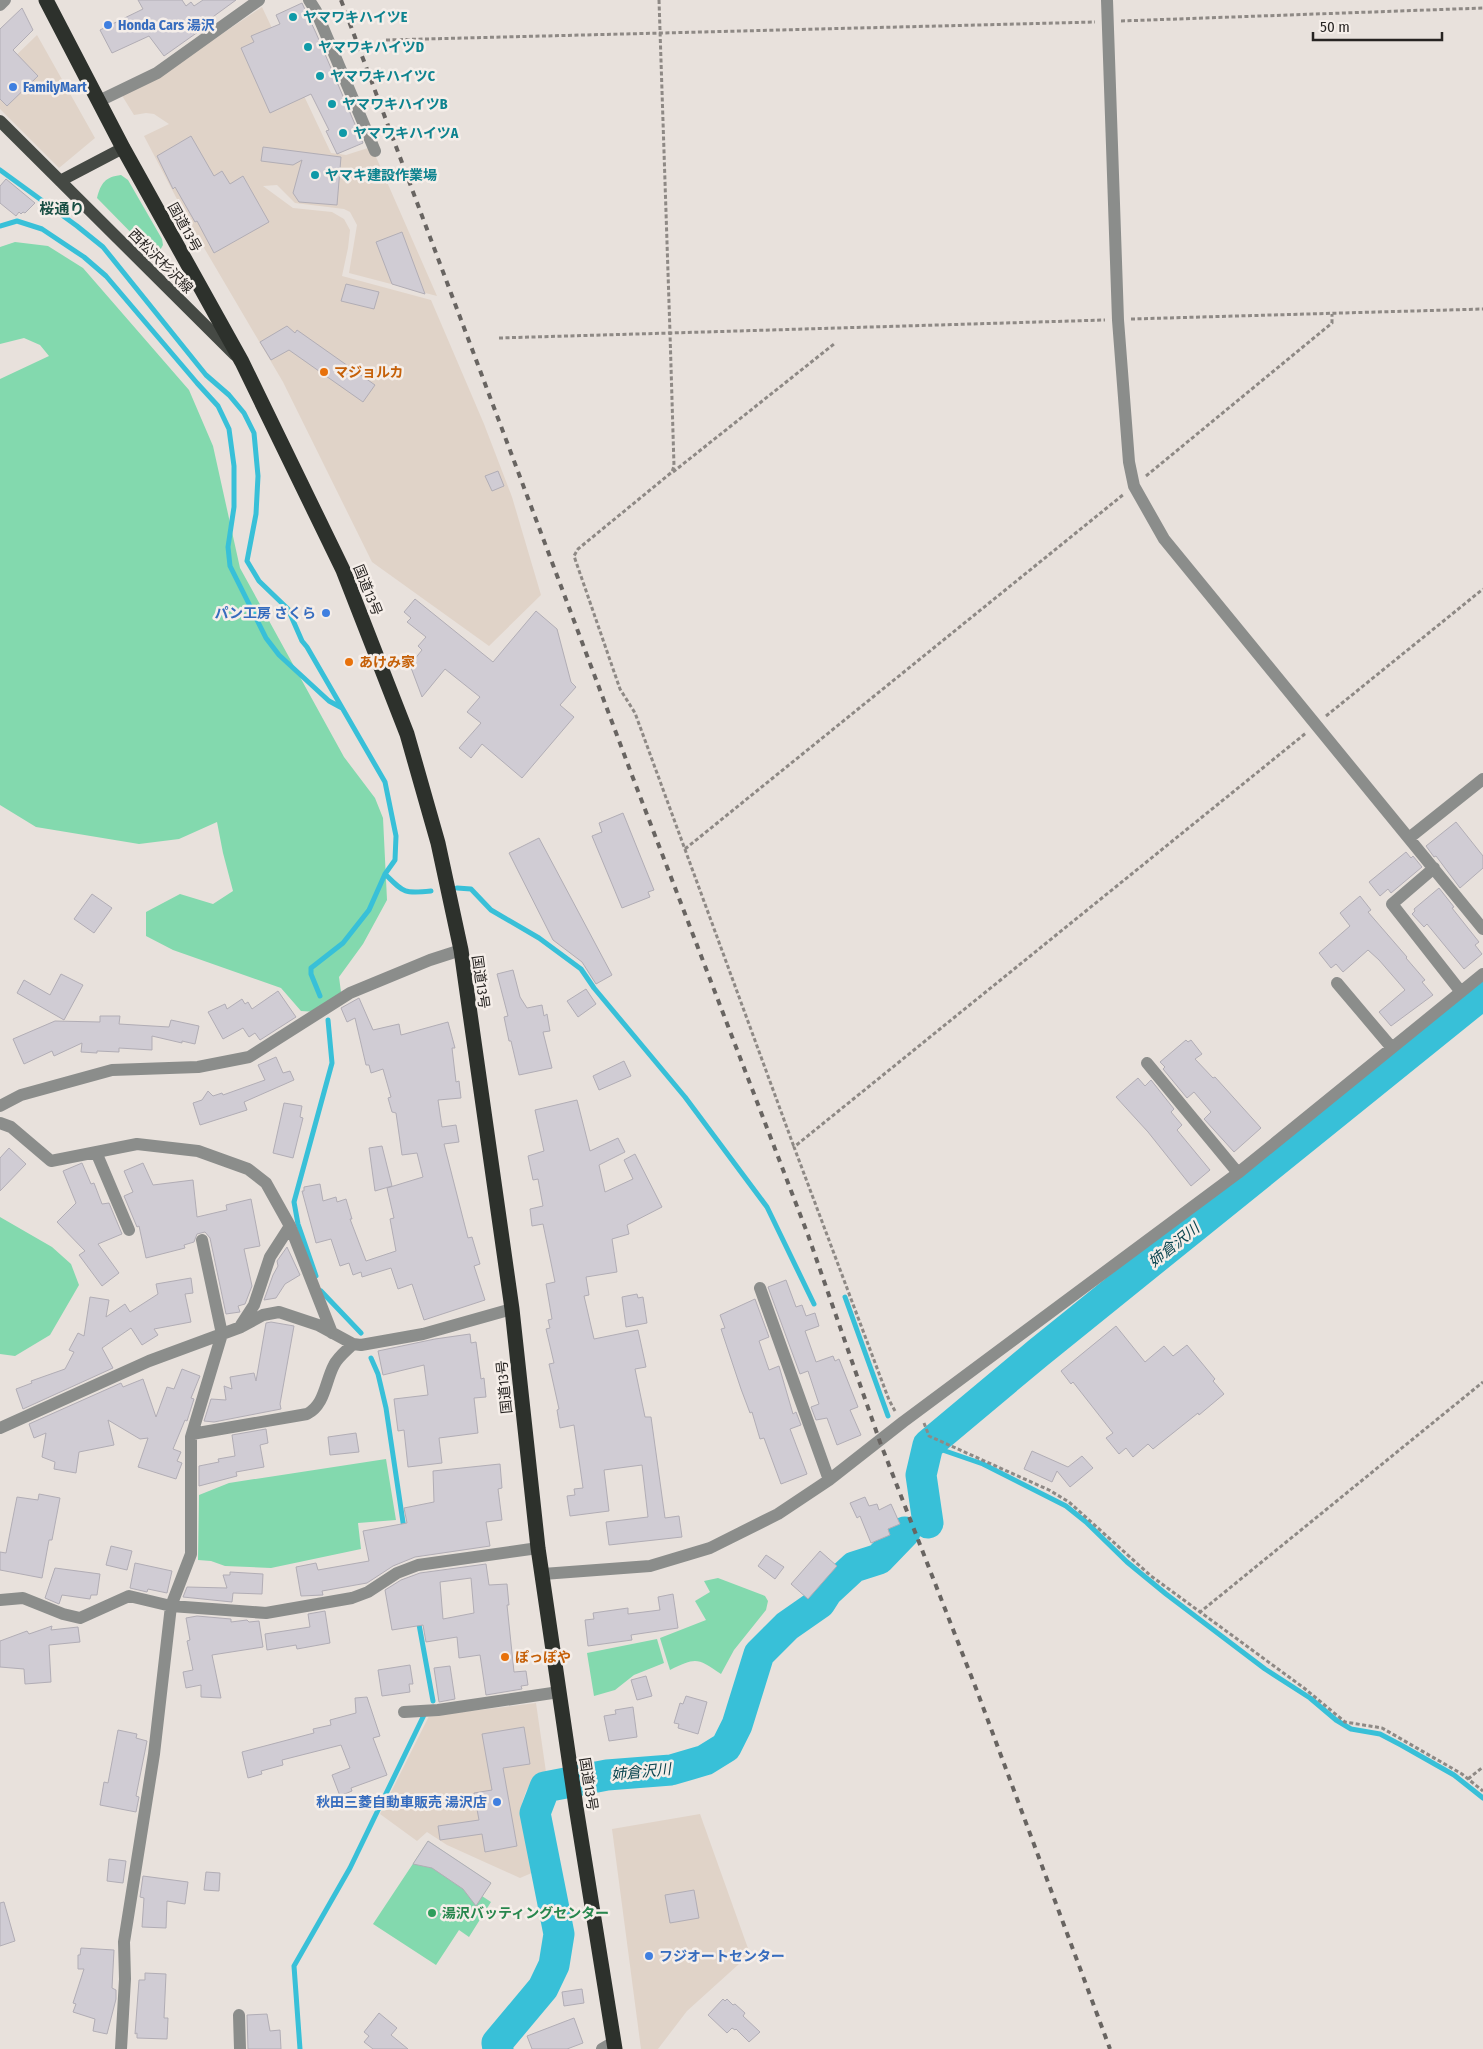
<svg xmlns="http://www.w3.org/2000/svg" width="1483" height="2049" viewBox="0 0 1483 2049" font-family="'Fira Sans Condensed','Noto Sans JP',sans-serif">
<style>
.built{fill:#e0d3c8}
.green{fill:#83d9ae}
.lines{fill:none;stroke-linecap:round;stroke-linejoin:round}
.stream{stroke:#38c0d8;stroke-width:5}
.river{stroke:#38c0d8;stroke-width:31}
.building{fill:#d0ccd4;stroke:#b1adb5;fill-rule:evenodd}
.path{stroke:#8e8985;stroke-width:3;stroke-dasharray:4 2.5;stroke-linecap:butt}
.minor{stroke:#8b8d8b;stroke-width:12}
.major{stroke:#454944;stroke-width:12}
.highway{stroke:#2d312c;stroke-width:15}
.rail{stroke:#686461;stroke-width:4;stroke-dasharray:6 6;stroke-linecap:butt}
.culture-dot{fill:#0f9aa8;stroke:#f5eee9;stroke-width:2}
.shop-dot{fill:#3f7fe0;stroke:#f5eee9;stroke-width:2}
.food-dot{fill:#e8710a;stroke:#f5eee9;stroke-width:2}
.leisure-dot{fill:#2e9e5b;stroke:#f5eee9;stroke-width:2}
.labels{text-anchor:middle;stroke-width:5;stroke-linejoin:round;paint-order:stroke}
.culture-label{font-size:14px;font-weight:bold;fill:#0d838f;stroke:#f5eee9;text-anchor:start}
.shop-label{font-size:14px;font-weight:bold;fill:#366cbe;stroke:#f5eee9;text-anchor:start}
.street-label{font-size:14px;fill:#272422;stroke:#f5eee9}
.food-label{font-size:14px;font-weight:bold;fill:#c56008;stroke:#f5eee9;text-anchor:start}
.leisure-label{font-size:14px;font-weight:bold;fill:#27864d;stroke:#f5eee9;text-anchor:start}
.neighbourhood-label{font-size:15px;font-weight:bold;fill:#194f44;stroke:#f5eee9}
.water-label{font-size:15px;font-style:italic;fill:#0b4650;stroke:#f5eee9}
</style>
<rect width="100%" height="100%" fill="#e8e1dc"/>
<!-- built -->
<path class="built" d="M262 7 331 153 346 155 368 148 376 157 437 296 349 273 357 225 350 212 344 209 295 203 277 185 263 186 293 208 332 212 344 219 350 230 348 248 342 276 431 300 484 424 512 497 541 595 489 646 372 562 283 382 190 224 144 136 169 124 154 114 146 113 134 115 121 94 156 78Z
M37 35 95 138 59 168 0 109V71Z
M536 1703 546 1772 534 1780 526 1791 522 1803 525 1838 534 1872 520 1878 447 1845 427 1832 417 1841 380 1814 429 1716Z
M700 1814 750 1954 687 2011 658 2049H641L612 1829Z"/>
<!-- green -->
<path class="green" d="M121 175 128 180 162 239 163 245 159 252 155 254 150 252 97 198C101 183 105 177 121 175Z
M15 242 48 246 83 268 189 390 213 446 240 568 344 757 375 798 383 818 387 900 363 944 339 977 341 992 317 1012 301 1011 281 988 173 950 146 936V912L180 894 213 904 233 891 223 853 217 822 179 839 139 844 36 827 0 805V379L49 356 40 345 24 338 0 344V247Z
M0 1217 52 1247 71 1264 79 1285 50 1335 15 1356 0 1354Z
M386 1459 396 1520 358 1523 361 1549 271 1568 225 1566 211 1561 198 1560 199 1495 229 1483Z
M718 1578 765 1596 768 1601 766 1610 734 1650 721 1674C697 1658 697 1657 670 1670L660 1638 706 1620 695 1601 710 1592 704 1581Z
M657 1639 664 1663 634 1675 615 1690 594 1696 587 1653Z
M428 1841 491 1883 482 1896 491 1902 469 1937 459 1930 436 1965 373 1924Z"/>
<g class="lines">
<!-- stream -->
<path class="stream" d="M0 170 77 226 103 247 206 375 229 395 244 413 254 433 258 476 256 514 247 561 259 581 288 609 302 641 307 647 385 782 396 836 395 860 385 874C404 893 404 894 431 891
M0 226 17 221 42 229 84 257 106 276 197 383 218 406 229 429 234 466V507L228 547 230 566 266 638 279 655 329 701 342 708
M457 888 471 889 491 910 539 938 581 969 594 988 685 1097 767 1207 814 1304
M320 996 311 974V968L343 943 369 910 385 874
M316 1276 298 1224 294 1202 332 1063 328 1020
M321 1291 361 1333
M845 1297 888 1416
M371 1358 378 1374 386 1408 404 1529
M928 1445 983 1464 1066 1506 1086 1522 1127 1562 1166 1594 1265 1669 1310 1698 1336 1720 1351 1729 1380 1734 1401 1745 1454 1775 1483 1798
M418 1619 433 1701
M300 2049 294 1966 350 1868 424 1715"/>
<!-- river -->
<path class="river" d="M928 1523 921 1475 928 1445 1038 1353 1483 994
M498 2049 497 2043 543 1988 554 1965 559 1934 535 1813 545 1787 607 1775 671 1770 705 1760 726 1747 737 1725 759 1654 787 1626 820 1603 827 1592 854 1567 879 1559 905 1532"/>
</g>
<!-- building -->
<path class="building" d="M138 0H182L186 6 191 2 194 6 203 0H236L210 19 212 22 164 56 149 36 112 53 100 30 143 9Z
M302 3 316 33 363 143 337 154 326 131 329 130 311 94 270 113 241 48 254 42 251 36 280 24 276 15Z
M22 8 33 30 13 50 38 76 7 106 0 99V29Z
M191 136 214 176 222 171 230 184 243 176 269 222 214 253 197 221 195 222 175 187 173 189 157 156Z
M263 147 341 157 337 205 299 202 293 193 302 160 293 165 261 161Z
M6 179 35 203 25 213 23 212 21 214 19 212 16 216 0 203V186Z
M402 232 425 294 392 284 376 242Z
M346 284 379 292 374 309 341 301Z
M287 326 295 333 297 330 375 385 363 402 289 350 271 360 260 342Z
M498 471 504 486 492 491 485 476Z
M415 599 493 662 536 611 557 629 571 682 576 687 560 705 574 717 522 778 482 744 471 758 459 748 481 723 467 712 480 697 445 669 422 697 410 665 422 650 418 646 426 637 407 622 411 618 404 612Z
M623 813 654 890 648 892 650 897 622 908 592 836 602 832 599 823Z
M1456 822 1483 856V868L1460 888 1436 856 1434 857 1426 846Z
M539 838 612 975 596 984 582 962 553 940 509 853Z
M1406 852 1411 858 1413 856 1422 867 1391 893 1388 889 1380 896 1369 882Z
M1439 888 1454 907 1452 908 1479 942 1475 945 1482 954 1464 969 1427 924 1424 927 1412 914 1415 911 1414 909Z
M92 894 112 908 94 933 74 919Z
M1360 896 1371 910 1368 912 1407 957 1406 958 1425 980 1422 982 1433 995 1391 1026 1379 1012 1405 990 1379 960 1368 950 1343 972 1336 964 1331 968 1319 953 1350 926 1340 913Z
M513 970 520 997 527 1008 542 1005 544 1016 547 1014 550 1031 543 1032 552 1068 519 1075 511 1041H509L504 1017 508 1016 497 974Z
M61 974 83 985 64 1020 17 993 24 980 50 995Z
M586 989 596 1004 578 1017 567 1001Z
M278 991 296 1017 260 1040 255 1033 249 1037 243 1028 223 1039 208 1012 225 1004 227 1009 242 999 245 1004 248 1002 252 1009Z
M359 998 373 1030 399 1024 401 1035 448 1022 455 1048H452L456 1082 459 1081 461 1098 438 1100 442 1127 456 1125 459 1142 444 1144 468 1238 472 1237 480 1264 474 1266 485 1300 424 1320 412 1284 398 1289 391 1268 362 1277 361 1272 353 1275 349 1263 340 1266 331 1239 316 1243 302 1191H304V1187L320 1184 323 1201 336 1197 337 1202 346 1199 352 1219H350L366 1261 396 1251 390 1219 394 1218 387 1188 423 1177 417 1153 402 1155 396 1113 392 1112 388 1098 391 1097 383 1069 371 1073 369 1065H366L355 1018 347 1022 341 1008Z
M100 1016H120L119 1024 169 1027 171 1020 199 1026 195 1044 182 1041V1043L152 1036V1050L119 1048V1052L97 1051V1053L81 1052 82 1043 54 1056 52 1051 24 1064 13 1039 55 1021 100 1022Z
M1186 1040 1188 1042 1191 1040 1202 1054 1195 1059 1213 1078 1215 1077 1261 1128 1234 1152 1204 1119 1211 1112 1194 1092 1187 1098 1163 1069 1165 1067 1160 1062Z
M276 1057 283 1073 290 1071 294 1080 244 1102 247 1110 200 1125 193 1103 202 1100 208 1091 213 1096 222 1093 223 1095 265 1080 258 1065Z
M624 1061 631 1076 599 1090 593 1076Z
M1138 1078 1145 1086 1151 1080 1174 1109 1171 1112 1182 1125 1177 1130 1210 1170 1191 1186 1148 1132 1116 1097Z
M577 1100 590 1151 618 1138 625 1152 599 1165 605 1192 633 1179 624 1160 635 1154 662 1207 627 1225 629 1234 612 1239 617 1272 586 1277 589 1295 584 1296 594 1339 638 1330 646 1367 635 1369 645 1417H651L665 1518 679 1516 682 1537 609 1545 606 1522 648 1517 642 1465 604 1470 609 1511 570 1516 567 1496 575 1495 574 1489 583 1488 574 1425 560 1428 557 1410 559 1409 549 1364 554 1363 546 1329 550 1328 548 1320 552 1319 546 1284 555 1282 543 1224 532 1226 530 1209 543 1206 538 1179 533 1180 528 1156 544 1151 535 1110Z
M284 1103 302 1106 300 1117 303 1118 293 1158 273 1153Z
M382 1146 392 1186 375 1191 369 1148Z
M9 1148 26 1164 0 1191V1158Z
M82 1163 91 1184 94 1183 102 1204 109 1203 122 1234 98 1244 119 1273 102 1286 79 1255 85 1251 57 1222 76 1203 63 1171Z
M143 1163 153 1185 193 1180 197 1217 227 1210 226 1205 251 1199 260 1246 244 1249 252 1286 245 1304 238 1306 240 1312 226 1314 210 1238 205 1232 197 1234 194 1242 184 1245 185 1248 146 1258 139 1226 137 1227 124 1196 133 1192 124 1171Z
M287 1247 300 1275 285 1284 276 1298 264 1300 273 1275 278 1266 277 1261Z
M191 1278 193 1293 185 1294 191 1322 154 1329 158 1335 142 1345 131 1328 102 1348 113 1368 23 1409 16 1389 32 1383 31 1381 65 1369 74 1352 69 1350 70 1348 78 1333 84 1336 90 1297 109 1300 106 1317 125 1304 130 1312 158 1294 156 1284Z
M786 1280 796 1307 802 1305 806 1316 815 1313 819 1326 805 1331 816 1362 833 1356 835 1361 839 1359 858 1407 850 1410 861 1435 837 1445 827 1418 816 1420 811 1407 819 1404 808 1371 800 1374 768 1287Z
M637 1294 638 1298 643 1297 647 1323 626 1327 622 1297Z
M755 1299 769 1337 759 1341 769 1370 779 1366 793 1414 796 1412 801 1425 790 1429 807 1474 781 1484 764 1438 760 1439 752 1412 750 1413 741 1389 721 1329 725 1328 720 1315Z
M271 1322 294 1326 280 1404 281 1409 214 1422 204 1421 211 1399 226 1400 224 1386 232 1389 230 1377 254 1373 256 1381 266 1323Z
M1116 1326 1145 1362 1164 1346 1173 1356 1187 1345 1215 1379 1213 1381 1224 1394 1199 1415 1198 1413 1153 1449 1148 1444 1133 1457 1126 1448 1119 1454 1106 1438 1113 1433 1073 1382 1071 1384 1061 1371Z
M470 1334 471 1343 476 1342 481 1379 484 1378 486 1397 474 1398 478 1433 439 1438 442 1463 408 1467 404 1430 398 1431 394 1399 428 1395 424 1365 383 1375 378 1351 435 1339Z
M182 1369 200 1376 191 1398 194 1399 187 1421 185 1420 173 1449 181 1452 177 1461 182 1463 176 1479 138 1467 148 1438 140 1439 108 1420 114 1445 79 1452 76 1473 54 1469 55 1462 42 1457 46 1433 34 1438 29 1424 121 1383 123 1387 143 1379 156 1417 167 1387 174 1389Z
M266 1429 268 1443 260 1445 264 1467 236 1472 237 1476 199 1486V1466L219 1462 218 1459 235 1456 232 1435Z
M356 1433 359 1452 330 1455 328 1437Z
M1032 1451 1068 1467 1082 1456 1093 1468 1070 1487 1057 1471 1052 1482 1024 1469Z
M500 1464 502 1488 498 1489 502 1520 486 1522 490 1546 415 1557 393 1566 367 1583 322 1591 323 1595 301 1596 296 1567 316 1563 318 1570 369 1561 363 1531 407 1523 404 1508 434 1502 433 1471Z
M39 1494 60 1498 52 1540H49L42 1578 0 1570V1552L6 1553 17 1497 38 1500Z
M865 1497 869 1506 877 1504 879 1510 891 1504 900 1524 888 1529 890 1535 871 1543 860 1516 857 1518 850 1503Z
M111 1546 132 1551 127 1570 106 1565Z
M820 1551 837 1566 808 1599 791 1584Z
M766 1555 784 1567 775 1579 758 1566Z
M135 1563 172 1571 167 1593 148 1589 147 1592 130 1588Z
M486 1564 489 1585 507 1584 509 1605H507L514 1672 526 1671 528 1685 521 1686 522 1689 486 1695 480 1655 459 1658 457 1637 426 1642 423 1625 392 1630 385 1590 401 1580 420 1573ZM471 1578 474 1613 443 1619 440 1582Z
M55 1568 100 1574 97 1595H91L90 1599 62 1595 59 1604 45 1598Z
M230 1572 263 1574 262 1594 233 1593 232 1602 183 1597 187 1587 227 1588 223 1575H230Z
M673 1594 678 1628 631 1635 632 1640 588 1646 585 1620 594 1619 593 1613 628 1608V1614L660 1610 658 1597Z
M325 1611 330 1643 297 1649 296 1645 267 1650 265 1634 310 1627 308 1614Z
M197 1616 231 1619V1622L247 1620 249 1622 259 1621 263 1647 212 1655 221 1698 201 1697V1685L186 1688 183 1672 193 1670 187 1641 190 1640 186 1618Z
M52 1626 51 1630 78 1627 80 1642 49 1645 51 1682 25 1684 24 1669 0 1667V1641L27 1631 29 1634Z
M410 1665 413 1684H409L410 1692 382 1696 378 1670Z
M450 1666 455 1699 439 1702 434 1668Z
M646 1676 652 1696 637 1700 631 1680Z
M686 1696 707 1702 698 1734 678 1728 679 1724 674 1723 680 1703 683 1704Z
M367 1697 380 1736 373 1738 387 1775 351 1788 352 1791 340 1796 332 1775 350 1768 341 1745 282 1760 283 1765 261 1771 262 1774 248 1778 242 1752 314 1733 313 1729 331 1725 330 1720 356 1713 355 1698Z
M633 1707 637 1737 609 1741 604 1716 616 1714 615 1710Z
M524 1727 530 1764 503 1768 517 1846 485 1852 482 1834 440 1840 438 1826 479 1820 474 1793 492 1790 482 1734Z
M118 1730 137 1734 136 1738 147 1741 136 1796 139 1797 136 1812 100 1805 104 1782 108 1783Z
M428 1841 491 1883 476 1906 463 1889 432 1868 413 1864Z
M109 1859 126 1861 123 1883 107 1881Z
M206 1872 220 1873 219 1891 204 1890Z
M143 1876 188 1882 185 1904 167 1901 166 1928 142 1927 144 1898 140 1897Z
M694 1890 699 1918 670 1923 665 1895Z
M4 1902 15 1941 0 1946V1903Z
M81 1948 114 1950 112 1988 116 1990V1999L107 2034 93 2031 95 2019 73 2012 76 2004 73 2003 84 1969H78V1955H80Z
M145 1973 166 1974 164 2018H168L167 2039 137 2038V2033L135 2034 139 1980H145Z
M582 1989 584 2003 564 2006 562 1992Z
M723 1999 725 2001 727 1999 733 2005 735 2004 745 2013 743 2016 760 2032 749 2042 736 2029 735 2030 732 2028 727 2033 708 2015Z
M379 2013 397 2028 391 2035 408 2049H373L364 2042 369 2036 364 2032Z
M267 2014 270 2031 280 2030 281 2049H248L247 2015Z
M574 2018 583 2043 567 2049H532L527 2036Z"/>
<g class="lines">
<!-- path -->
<path class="path" d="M659 0 670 333 1105 320
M1121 21 1483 8
M386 40 1095 22
M1131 319 1483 309
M499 338 670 333 674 466 672 472 578 549 574 556 620 689 635 713 794 1147
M673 472 834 344
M1146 476 1332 323V314
M1326 716 1483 589
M685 849 1124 494
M895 1411 889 1400 794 1147 1306 733
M924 1423 929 1436 1049 1490 1069 1502 1151 1576 1304 1688 1345 1722 1382 1728 1462 1774 1483 1791
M1199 1613 1483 1382
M1468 1779 1483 1767"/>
<!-- minor -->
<path class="minor" d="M309 0 316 11 375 151
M1107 0 1118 320 1129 462 1134 486 1164 539 1483 929
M0 5 5 0
M99 101 157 73 259 0
M1409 838 1483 779
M1434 868 1392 904 1461 992
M1337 983 1392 1048
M1147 1063 1238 1173
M0 1106 21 1095 112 1070 198 1067 249 1057 350 993 430 960 461 950
M0 1123 11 1127 51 1161 137 1144 198 1151 248 1169 266 1183 290 1226 270 1257 254 1305 241 1325
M96 1152 129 1230
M290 1226 332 1333
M760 1288 829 1480
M0 1428 149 1361 241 1327 263 1315 279 1312 318 1325 353 1344 361 1345 423 1334 512 1309
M192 1434 307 1414C325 1405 325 1382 334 1365 338 1357 346 1351 353 1344
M543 1574 650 1566 710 1548 778 1514 829 1480 903 1422 1238 1173 1483 974
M0 1600 23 1598 63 1614 80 1618 129 1596 171 1606 266 1613 352 1598 368 1592 397 1573 418 1565 538 1548
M404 1712 438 1710 559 1692
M239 2015 240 2049
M121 2049 125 1979 124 1942 154 1754 171 1606 191 1554V1437L222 1334 202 1240
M602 2049 614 2042"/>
<!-- major -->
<path class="major" d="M0 121 235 355
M60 181 123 148"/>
<!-- highway -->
<path class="highway" d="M46 0 123 148 242 362 343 570 407 734 438 843 461 950 512 1309 538 1548 576 1807 615 2049"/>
<!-- rail -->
<path class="rail" d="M341 0 633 778 808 1235 880 1442 977 1691 1110 2049"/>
</g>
<!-- markers -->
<g class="culture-dot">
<circle cx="293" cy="17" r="5"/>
<circle cx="308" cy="47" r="5"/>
<circle cx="320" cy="76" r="5"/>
<circle cx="332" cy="104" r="5"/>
<circle cx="343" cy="133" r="5"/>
<circle cx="315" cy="175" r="5"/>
</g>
<g class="shop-dot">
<circle cx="108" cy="25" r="5"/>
<circle cx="13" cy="87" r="5"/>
<circle cx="326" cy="613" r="5"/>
<circle cx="497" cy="1802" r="5"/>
<circle cx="649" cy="1956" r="5"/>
</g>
<g class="food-dot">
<circle cx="324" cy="372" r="5"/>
<circle cx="349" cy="662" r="5"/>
<circle cx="505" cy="1657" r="5"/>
</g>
<circle class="leisure-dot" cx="432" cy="1913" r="5"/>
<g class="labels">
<!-- culture labels -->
<g class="culture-label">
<text x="303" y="22">ヤマワキハイツE</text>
<text x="318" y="52">ヤマワキハイツD</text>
<text x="330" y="81">ヤマワキハイツC</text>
<text x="342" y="109">ヤマワキハイツB</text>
<text x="353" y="138">ヤマワキハイツA</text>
<text x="325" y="180">ヤマキ建設作業場</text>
</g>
<!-- shop labels -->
<g class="shop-label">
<text x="118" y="30">Honda Cars 湯沢</text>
<text x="23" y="92">FamilyMart</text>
<text x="316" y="618" text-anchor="end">パン工房 さくら</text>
<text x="487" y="1807" text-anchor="end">秋田三菱自動車販売 湯沢店</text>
<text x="659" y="1961">フジオートセンター</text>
</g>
<!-- street labels -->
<g class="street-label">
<text transform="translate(185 227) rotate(61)" y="5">国道13号</text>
<text transform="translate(161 261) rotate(45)" y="5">西松沢杉沢線</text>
<text transform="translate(368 590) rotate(68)" y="5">国道13号</text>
<text transform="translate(481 982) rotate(82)" y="5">国道13号</text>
<text transform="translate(504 1387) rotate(-96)" y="5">国道13号</text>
<text transform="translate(589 1784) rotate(81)" y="5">国道13号</text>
</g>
<!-- food labels -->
<g class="food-label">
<text x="334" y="377">マジョルカ</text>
<text x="359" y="667">あけみ家</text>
<text x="515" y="1662">ぽっぽや</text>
</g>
<!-- leisure labels -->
<g class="leisure-label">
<text x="442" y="1918">湯沢バッティングセンター</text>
</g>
<!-- neighbourhood labels -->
<g class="neighbourhood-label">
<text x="62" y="214">桜通り</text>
</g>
<!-- water labels -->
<g class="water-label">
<text transform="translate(1174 1245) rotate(-39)" y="5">姉倉沢川</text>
<text transform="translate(641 1772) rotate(-6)" y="5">姉倉沢川</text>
</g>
</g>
<!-- scale -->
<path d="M1313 32v8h129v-8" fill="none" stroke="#272422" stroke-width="2.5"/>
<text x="1320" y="32" font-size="15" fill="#272422" stroke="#f5eee9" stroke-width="4" paint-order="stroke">50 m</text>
</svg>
